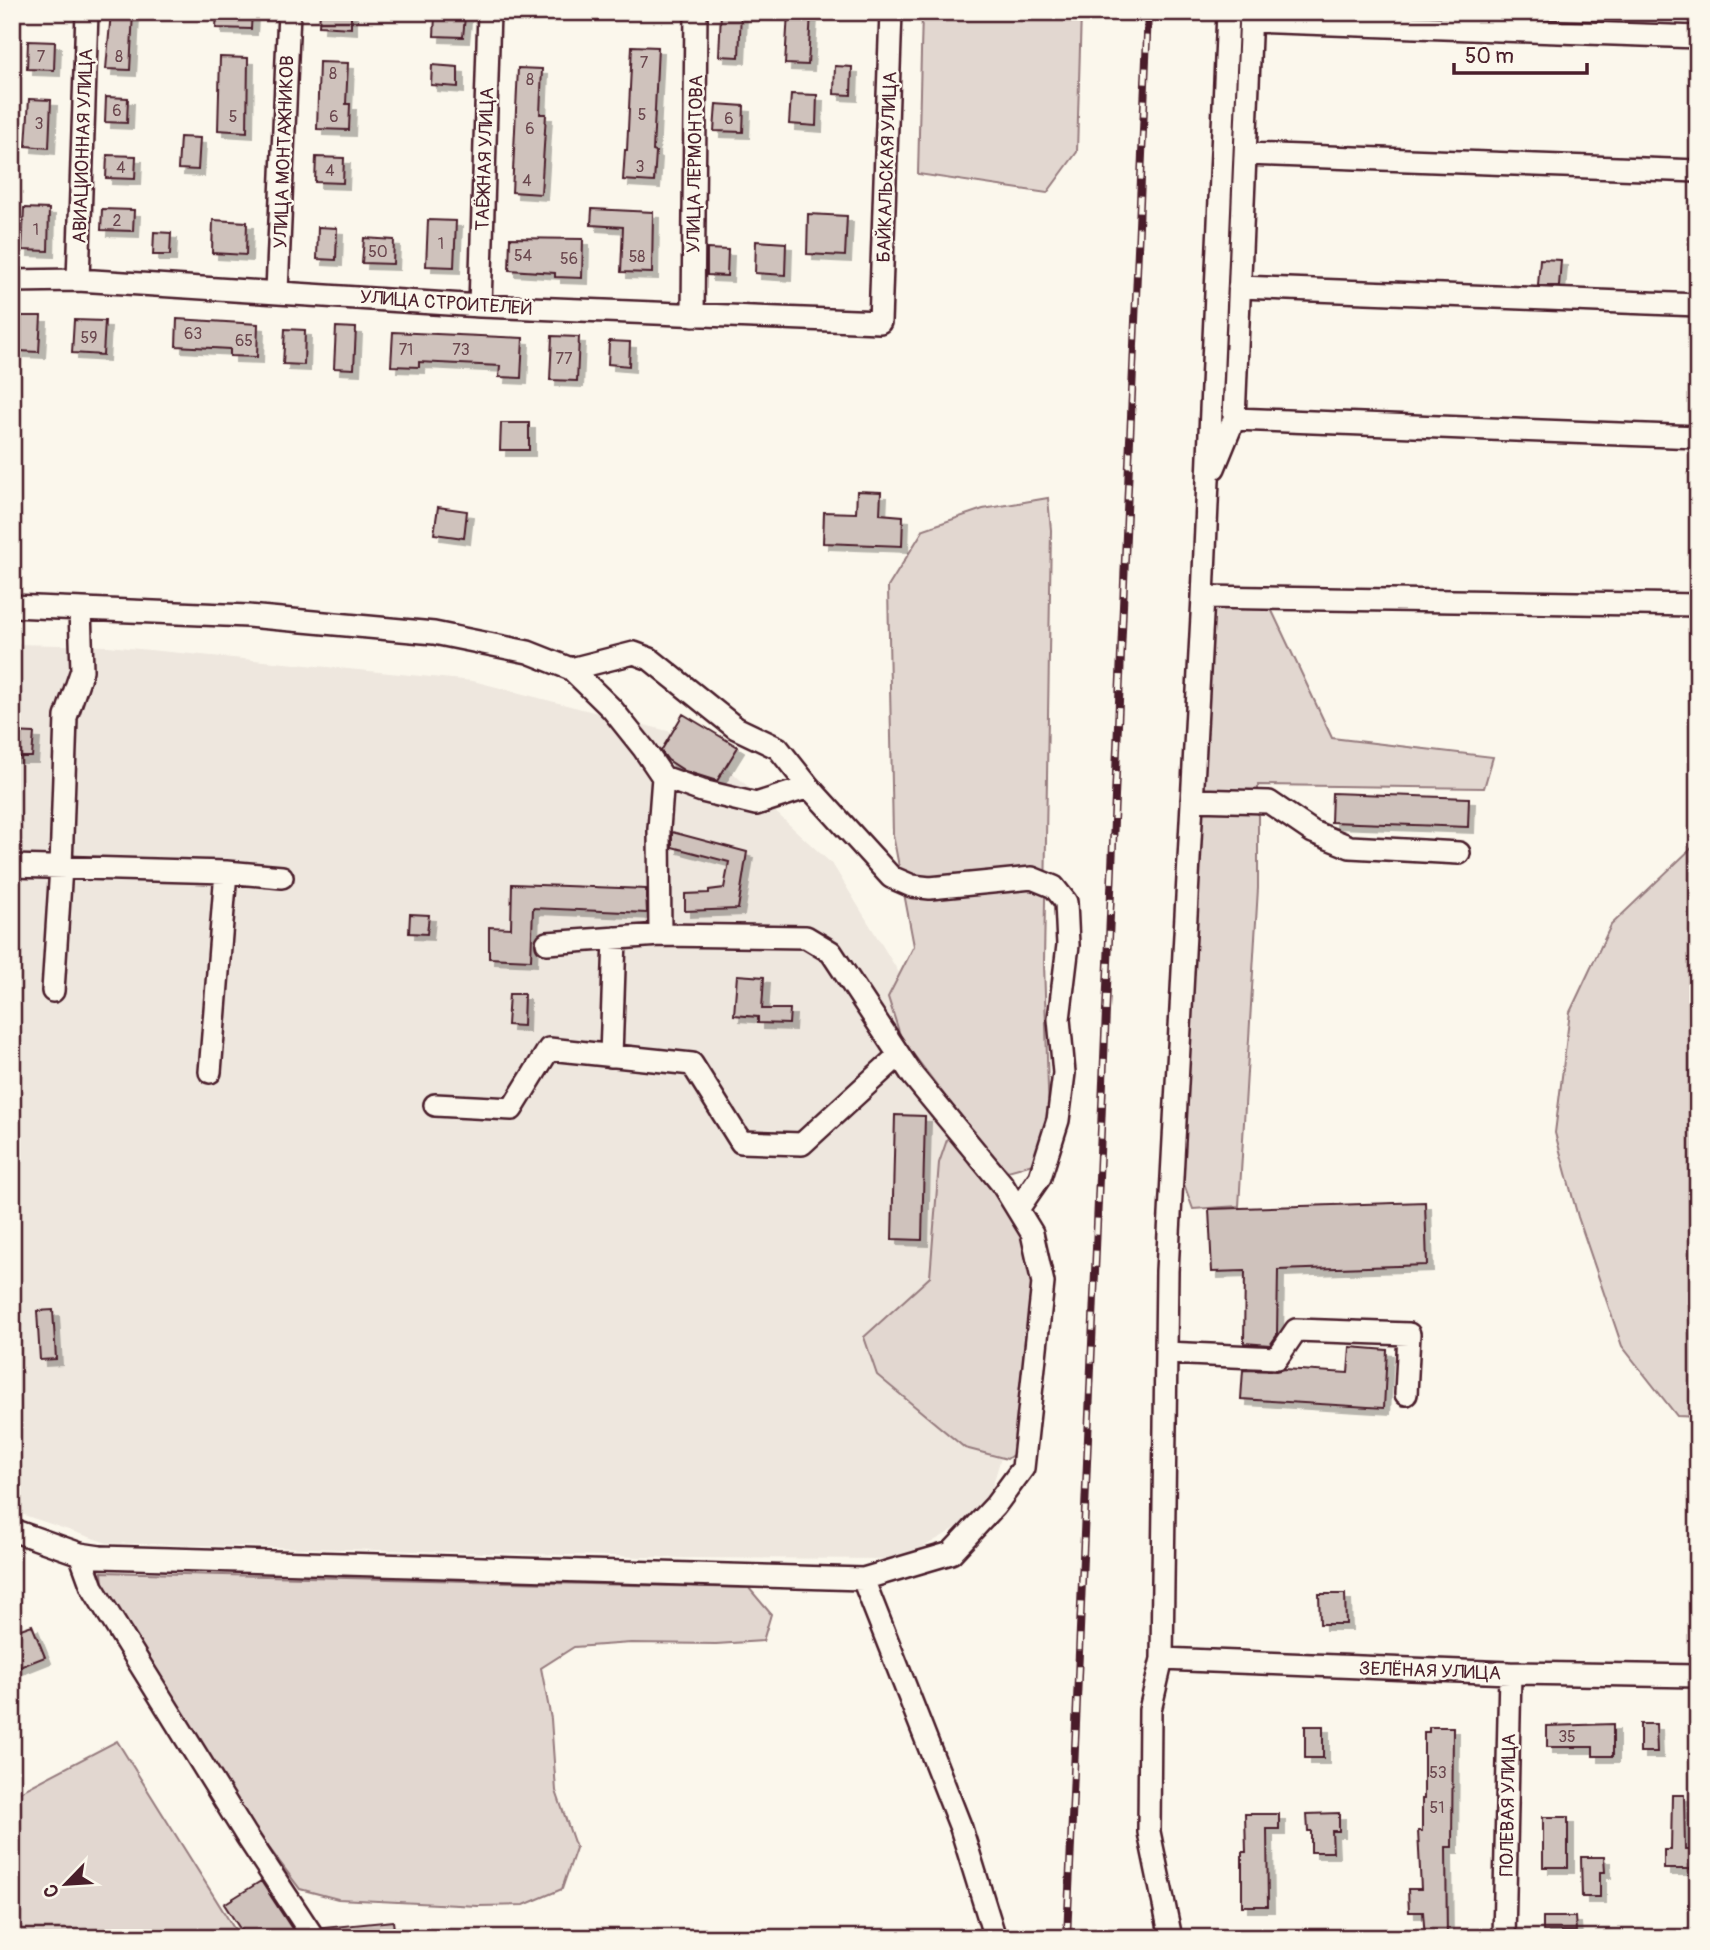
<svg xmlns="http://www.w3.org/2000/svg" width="1710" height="1950" viewBox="0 0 1710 1950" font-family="Pangolin,sans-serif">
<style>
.built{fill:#eee7de}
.green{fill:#e2d7d0;stroke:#967b7e;stroke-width:2}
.building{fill:#cfc2bc;stroke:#4a1f2b;stroke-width:2;filter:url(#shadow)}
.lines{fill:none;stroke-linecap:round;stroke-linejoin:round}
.minor-casing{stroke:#4a1f2b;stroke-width:26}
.minor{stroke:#fbf7ec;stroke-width:21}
.rail-casing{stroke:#4a1f2b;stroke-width:8}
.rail{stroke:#fbf7ec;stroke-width:5;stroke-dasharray:16;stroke-linecap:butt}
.labels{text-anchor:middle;stroke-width:5;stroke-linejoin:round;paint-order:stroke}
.number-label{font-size:16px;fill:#6b484f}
.street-label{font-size:19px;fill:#4a1f2b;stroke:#fbf7ec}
</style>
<defs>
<filter id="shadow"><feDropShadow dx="6" dy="6" stdDeviation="0" flood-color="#0004"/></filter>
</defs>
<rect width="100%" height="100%" fill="#fbf7ec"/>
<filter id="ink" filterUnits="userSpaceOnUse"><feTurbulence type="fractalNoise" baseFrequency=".0143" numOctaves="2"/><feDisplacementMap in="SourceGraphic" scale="14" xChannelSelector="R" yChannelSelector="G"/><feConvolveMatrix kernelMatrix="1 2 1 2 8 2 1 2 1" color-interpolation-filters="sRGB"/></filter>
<g filter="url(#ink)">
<!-- built -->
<path class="built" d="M12 644 108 646 473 681 695 738 833 865 964 1079 1019 1208 1021 1391 985 1511 903 1559 686 1558 107 1543 12 1511Z"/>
<!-- green -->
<path class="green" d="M922 12H1081L1077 152 1047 193 918 174Z
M1048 498 1051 530 1044 963 1049 1120 1040 1162 1008 1171 983 1146 901 1038 888 997 914 946 893 835 888 587 924 529 983 509Z
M1227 595 1265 596 1332 738 1493 757 1484 788 1258 785V888L1239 1206 1193 1209 1172 1151 1208 610Z
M1698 842V1417L1677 1416 1622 1346 1578 1217 1555 1133 1570 1012 1611 925Z
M949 1134 1037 1251 1033 1440 1007 1459 965 1448 877 1375 864 1337 930 1277 939 1163Z
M102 1572 749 1588 771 1614 763 1641 716 1644 631 1643 574 1647 541 1668 551 1719 556 1791 576 1848 562 1889 524 1905 478 1906 338 1899 300 1889 230 1796 104 1595Z
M117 1741 240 1938H12V1796Z"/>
<!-- building -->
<path class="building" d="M111 12H133L130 70 106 69Z
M217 12H252L251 29 216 28Z
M320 12H351V28L319 26Z
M721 12H741L739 57 719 56Z
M788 12H811L808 65 785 64Z
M435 16 465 17 463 37 434 36Z
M28 41 55 42 54 70 27 69Z
M632 46 658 47 653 151 656 152 654 182 623 180 625 150H627Z
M220 57 248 58 247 132 218 130Z
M319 62 348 63 346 104H350L349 130 317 129Z
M432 65 458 67V87L431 85Z
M835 66 852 67 851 95 834 94Z
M518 68 542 69 540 114H546L541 194 512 192Z
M791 94 817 95 816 126 789 124Z
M106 97 128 98 127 123 105 122Z
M29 99 51 100 49 148 26 146Z
M716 104 744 106 743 132 714 131Z
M180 137 200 138 198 170 178 169Z
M107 155 136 156 135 179 106 178Z
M316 157 344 158 343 183 315 182Z
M24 208 49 209 48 251 22 250Z
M102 209 134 210 133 231 101 230Z
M592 209 653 212 652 273 621 272 623 227 591 225Z
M808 214 847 216 845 256 807 254Z
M213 220 247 222 246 255 212 253Z
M428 220 456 221 454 267 426 266Z
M318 227 337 228 336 260 317 259Z
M154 232 171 233 170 255H153Z
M364 238 394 240 393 264 362 263Z
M510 238 583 239 582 278 555 277V273L509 270Z
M756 241 786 243 785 275 755 273Z
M707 249 728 250 727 276 707 275Z
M1540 259 1561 260 1559 286H1538Z
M19 316H41L39 352 18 351Z
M177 319 258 324 257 357 230 356V349L176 346Z
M74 320 105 321 103 355 72 353Z
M336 327 356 328 354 369 334 368Z
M285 329 305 330 304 365 283 364Z
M393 332 523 338 521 378 499 377 500 366 419 362V367L391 366Z
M552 336 579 337 577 381 550 380Z
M609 341 630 342 629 366 608 364Z
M501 423H529V450H500Z
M857 491 881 492 880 514 903 516 902 546 823 543 824 512 856 513Z
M438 507 467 511 464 538 434 534Z
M683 714 738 747 717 781 685 771 668 760 661 751Z
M12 732 34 733 32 757H12Z
M1332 793 1469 798 1468 827 1331 822Z
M672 832 747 852 738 909 685 911V894L709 893V890L724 888 729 862 672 847Z
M512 884 646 889 647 913 533 908 531 960 489 958V927L511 928Z
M410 914 429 915 427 934 409 933Z
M737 975 764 977 762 1009H790L789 1024 758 1023V1017L734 1015Z
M509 994H524L523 1026 507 1025Z
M895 1115 925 1116 922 1240 892 1239Z
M1425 1202 1427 1265 1278 1270 1277 1335 1270 1345 1244 1343 1245 1271 1212 1272 1209 1209Z
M53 1310 56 1359 40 1360 37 1311Z
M1350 1347 1387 1350 1384 1408 1241 1399 1243 1370 1276 1371 1284 1369 1348 1373Z
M1319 1594H1345L1346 1624H1320Z
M32 1625 45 1657 12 1670V1632Z
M1613 1724V1756H1593V1747H1547V1726Z
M1640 1724H1656L1657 1752H1640Z
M1305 1726H1323V1758H1305Z
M1429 1727H1453L1452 1847H1446L1447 1938H1425L1423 1912H1409L1408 1889H1421L1418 1831H1422V1799H1424V1732H1429Z
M1672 1795H1684L1685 1850H1698V1869H1664V1850H1671Z
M1339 1813V1831H1332L1333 1852H1311V1831H1308L1307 1814Z
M1245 1814H1279V1829H1267L1268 1906H1242V1852H1246Z
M1543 1817H1568V1867H1543Z
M1581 1857H1604L1605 1872H1600V1897H1582Z
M261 1881 298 1938H246L224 1904Z
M1543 1917H1575L1576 1931H1543Z
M393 1921 395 1938H327L323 1928Z"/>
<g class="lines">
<defs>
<path id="minor" d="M1250 21 1698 37
M1246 154 1698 171
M78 280 87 12
M12 281 78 280 480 306 880 322 891 12
M1239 287 1698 305
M277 291 289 12
M480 306 489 12
M693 315 696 12
M1234 419 1698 437
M1214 468 1234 419 1251 12
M1203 597 1698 605
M12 606 248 616 434 633 528 652 571 669 612 709 644 749 663 777 659 829 660 935
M571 669 634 653 650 659 736 728 778 748 809 787 891 877 912 886 930 888 1032 878 1054 887 1066 902 1068 945 1059 1019 1064 1073 1058 1120 1040 1177 1018 1209
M663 777 702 791 756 804 809 787
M1192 800 1269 802 1313 832 1350 847 1459 853
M12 866 226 872 282 877
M547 943 660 935 806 937 831 952 913 1076 1002 1184 1032 1233 1043 1283 1023 1468 995 1506 951 1553 863 1579
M53 991 61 867 66 717 82 670 80 609
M611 1056 615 938
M210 1072 226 872
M435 1105 512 1109 549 1049 692 1064 741 1142 802 1144 899 1055
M1166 1353 1277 1358 1296 1330 1409 1334 1406 1394
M12 1530 80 1554 100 1557 863 1579 961 1828 995 1938
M80 1554 92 1587 246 1835 314 1938
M1162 1659 1510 1673 1698 1676
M1171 1938 1149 1832 1150 1710 1162 1659 1167 1271 1203 597 1228 12
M1504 1938 1510 1673"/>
</defs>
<!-- minor casing -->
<use href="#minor" class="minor-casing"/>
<!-- minor -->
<use href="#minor" class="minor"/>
<defs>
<path id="rail" d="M1067 1938 1148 12"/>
</defs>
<!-- rail casing -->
<use href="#rail" class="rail-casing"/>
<!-- rail -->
<use href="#rail" class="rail"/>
</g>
</g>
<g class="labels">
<!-- number labels -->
<g class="number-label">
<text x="41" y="62">7</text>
<text x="119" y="62">8</text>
<text x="644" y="68">7</text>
<text x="333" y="79">8</text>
<text x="530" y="85">8</text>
<text x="117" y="116">6</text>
<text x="642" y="120">5</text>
<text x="233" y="122">5</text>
<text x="334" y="122">6</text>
<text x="729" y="124">6</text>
<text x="39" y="129">3</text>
<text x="530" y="134">6</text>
<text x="640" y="172">3</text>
<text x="121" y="173">4</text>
<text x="330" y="176">4</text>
<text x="527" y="186">4</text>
<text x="117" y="226">2</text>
<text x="36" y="235">1</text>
<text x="441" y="249">1</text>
<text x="378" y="257">50</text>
<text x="523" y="261">54</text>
<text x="637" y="262">58</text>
<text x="569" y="264">56</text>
<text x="193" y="339">63</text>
<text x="89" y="343">59</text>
<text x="244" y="346">65</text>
<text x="406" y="355">71</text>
<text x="461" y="355">73</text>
<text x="564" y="364">77</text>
<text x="1567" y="1742">35</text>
<text x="1438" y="1778">53</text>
<text x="1437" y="1813">51</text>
</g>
<!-- street labels -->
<g class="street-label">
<text transform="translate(82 146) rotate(-88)" y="7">АВИАЦИОННАЯ УЛИЦА</text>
<text transform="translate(283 152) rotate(-88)" y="7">УЛИЦА МОНТАЖНИКОВ</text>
<text transform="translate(484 159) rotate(-88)" y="7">ТАЁЖНАЯ УЛИЦА</text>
<text transform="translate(694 164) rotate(-89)" y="7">УЛИЦА ЛЕРМОНТОВА</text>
<text transform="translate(886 167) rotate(-88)" y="7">БАЙКАЛЬСКАЯ УЛИЦА</text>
<text transform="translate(446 302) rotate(4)" y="7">УЛИЦА СТРОИТЕЛЕЙ</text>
<text transform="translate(1430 1670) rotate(2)" y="7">ЗЕЛЁНАЯ УЛИЦА</text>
<text transform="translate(1507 1805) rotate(-89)" y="7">ПОЛЕВАЯ УЛИЦА</text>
</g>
</g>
<!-- margin -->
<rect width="1710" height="1950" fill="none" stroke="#fbf7ec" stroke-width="42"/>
<rect x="21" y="21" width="1668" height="1908" fill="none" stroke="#4a1f2b" stroke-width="2.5" filter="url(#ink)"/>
<!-- north arrow -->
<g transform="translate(66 1884) rotate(245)" stroke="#fbf7ec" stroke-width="5" paint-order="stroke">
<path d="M0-5L12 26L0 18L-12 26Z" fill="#4a1f2b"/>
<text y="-10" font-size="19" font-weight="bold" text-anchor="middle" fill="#4a1f2b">С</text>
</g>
<!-- scale -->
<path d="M1454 63v10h133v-10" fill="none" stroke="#4a1f2b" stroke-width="3.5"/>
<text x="1465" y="63" font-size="21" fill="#4a1f2b" stroke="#fbf7ec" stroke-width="5" paint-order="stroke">50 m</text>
</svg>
